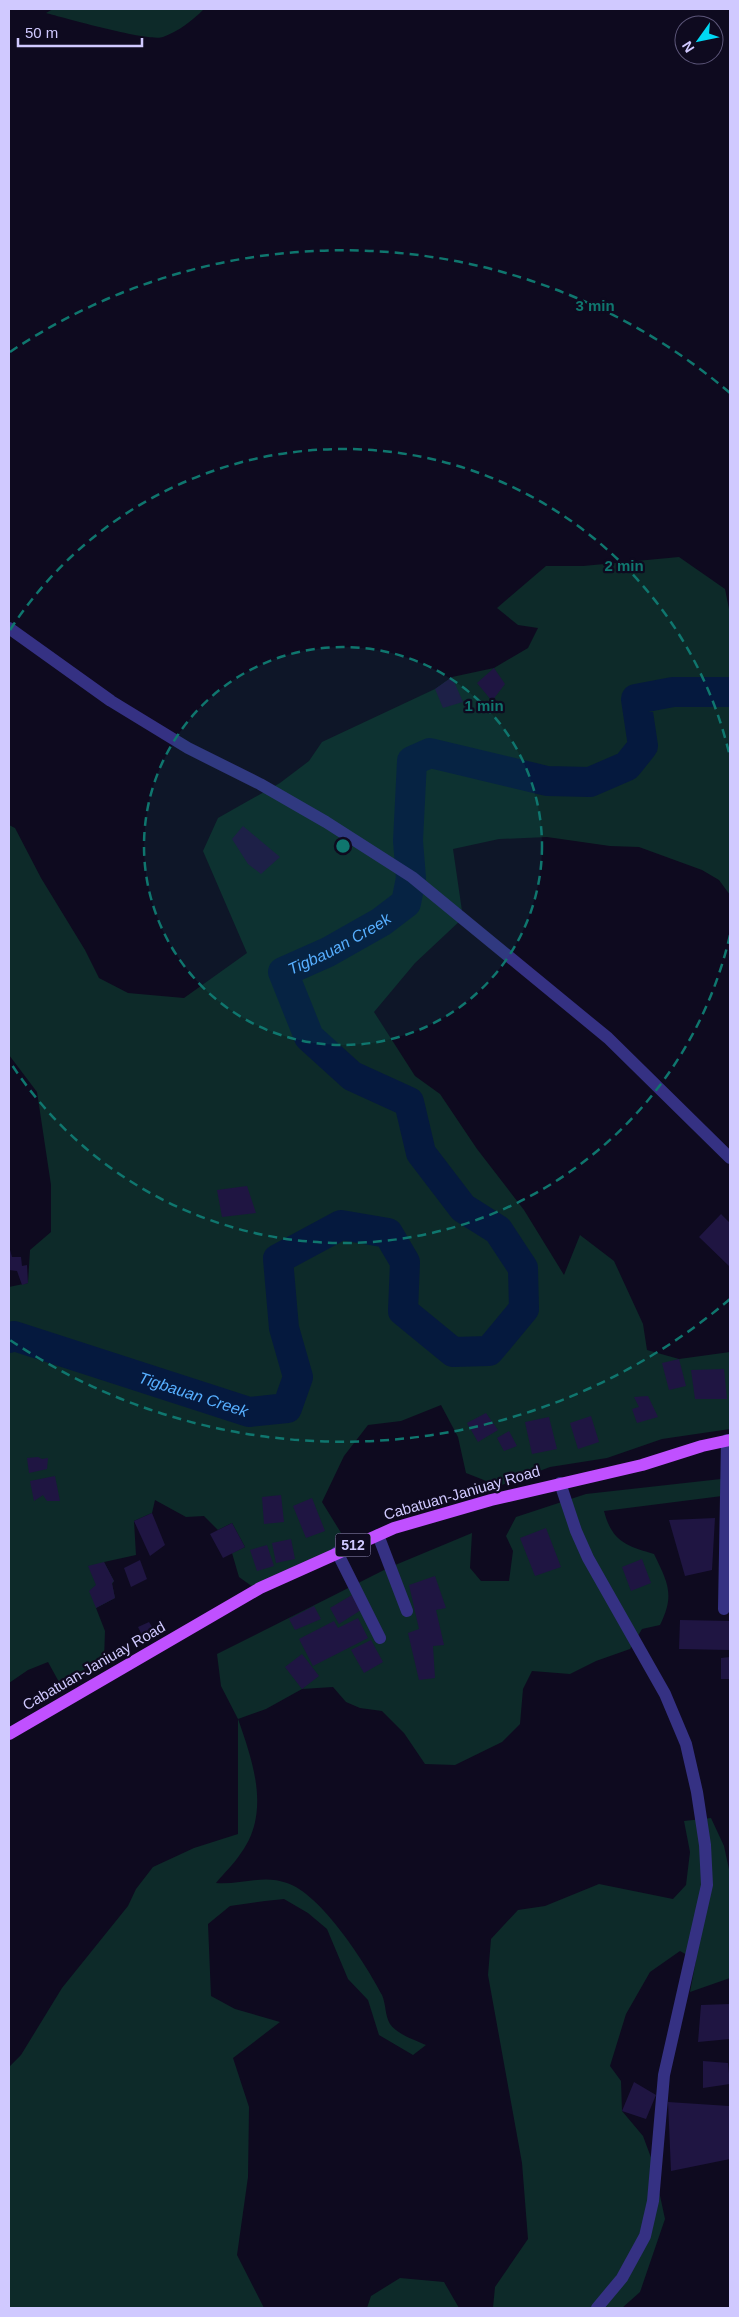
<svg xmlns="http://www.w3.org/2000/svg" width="739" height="2317" viewBox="0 0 739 2317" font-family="Helvetica,sans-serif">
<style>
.green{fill:#0d2a29}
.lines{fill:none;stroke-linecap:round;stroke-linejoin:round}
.river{stroke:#05193e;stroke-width:30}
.building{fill:#1f1542}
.minor{stroke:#353183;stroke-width:12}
.major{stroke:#c050ff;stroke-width:12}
.ring{fill:none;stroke:#0f766e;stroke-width:2.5;stroke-dasharray:9 6}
.labels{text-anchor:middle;stroke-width:4.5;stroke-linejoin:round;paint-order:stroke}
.shield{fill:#0e0a1f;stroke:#9690bc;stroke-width:1}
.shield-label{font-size:14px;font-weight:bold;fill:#d0c9ff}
.street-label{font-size:15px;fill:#d0c9ff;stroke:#0e0a1f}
.water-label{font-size:16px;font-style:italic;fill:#57afff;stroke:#0e0a1f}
.centre{fill:#0f766e;stroke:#0e0a1f;stroke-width:2.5}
.ring-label{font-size:15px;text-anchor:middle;font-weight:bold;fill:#0f766e;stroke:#0e0a1f;stroke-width:4.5;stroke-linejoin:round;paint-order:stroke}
</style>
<rect width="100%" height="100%" fill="#0e0a1f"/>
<!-- green -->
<path class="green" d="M53 9H204C192 21 179 31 163 37 149 42 65 18 46 13Z
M679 557 725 589 730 614V895L719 880 702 870 639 847 610 846 547 837 499 839 453 849 463 918 415 963 374 1012 415 1076 440 1094 477 1149 524 1210 564 1275 580 1235 614 1261 643 1324 647 1350 679 1359 730 1352V1429L662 1439 607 1458 550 1467 499 1486 466 1473 458 1437 441 1405 401 1421 368 1425 344 1456 322 1502 351 1549 253 1587 239 1577 232 1553 245 1547 232 1523 218 1530 204 1516 186 1517 155 1500 152 1513 134 1521 136 1555 104 1562 114 1581 112 1584 115 1598 96 1608 105 1631 104 1660 59 1682 48 1662 28 1670 9 1683V1287L28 1283 30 1250 51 1232V1185L37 1092 9 1055V825L15 828 41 878 85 950 99 978 128 993 184 998 247 953 203 851 218 818 280 783 309 761 322 742 435 689 452 677 494 668 528 648 538 628 518 625 497 608 546 566H583Z
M730 1478V1495L604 1511C612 1542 627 1546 654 1554 668 1583 675 1595 660 1625L642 1629 630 1649 596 1661 570 1674 532 1671 523 1689 520 1724 502 1742 455 1765 425 1764 404 1733 382 1711 360 1708 346 1702 333 1687 302 1689 266 1709 238 1719C253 1762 271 1812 241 1853 234 1864 224 1873 216 1883 241 1885 263 1874 287 1883 321 1894 366 1964 382 1995 386 2004 385 2016 390 2024 398 2035 415 2040 426 2045L413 2055 379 2035 368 2000 348 1979 327 1929 308 1913 284 1899 265 1901 230 1906 208 1924 211 1996 235 2009 280 2022 233 2058 249 2107 248 2177 237 2255 264 2308H9V2067L21 2055 62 1988 128 1906 136 1889 153 1867 194 1848 238 1834V1719L221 1686 217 1654 388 1568 472 1533 470 1568 481 1581H509L513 1551 506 1536 516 1517 586 1494Z
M711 1818 724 1846 730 1874V1978L690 1992 696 1960 680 1951 650 1972 626 2014 610 2066 621 2081 622 2111 643 2136 653 2163 665 2219 640 2292 622 2308H493L495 2287 528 2239 522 2163 488 1975 491 1939 518 1910 545 1906 599 1884 673 1899 686 1885 690 1852 684 1821Z
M400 2278 444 2282 459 2308H367L371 2296Z"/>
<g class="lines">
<!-- river -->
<path class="river" id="s1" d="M9 1338 14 1336 249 1412 287 1408 298 1377 284 1328 278 1259 341 1225 388 1233 405 1262 403 1311 453 1352 489 1351 524 1309 523 1268 498 1230 463 1208 421 1153 409 1102 352 1076 309 1037 283 972 328 952 381 922 406 903 411 878 408 841 412 761 430 753 547 781 590 782 627 766 643 746 636 699 673 692H730"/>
</g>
<!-- building -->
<path class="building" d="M494 668 505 684 492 701 477 683Z
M452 677 463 702 443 708 435 689Z
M243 826 280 857 261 874 248 864 232 839Z
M247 1186 256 1213 222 1217 217 1190Z
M721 1214 730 1223 729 1266 699 1237Z
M9 1246 12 1257H21L22 1266 27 1265 28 1283 22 1285 17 1271 9 1270Z
M679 1359 686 1386 669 1390 662 1363Z
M724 1369 727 1399H695L691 1370Z
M648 1396 658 1417 637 1423 632 1409 639 1407 634 1397Z
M486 1413 498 1430 478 1442 467 1423Z
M591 1416 599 1442 578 1449 570 1423Z
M549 1417 557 1449 532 1454 525 1422Z
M509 1431 517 1446 504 1451 497 1438Z
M38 1457 42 1459 48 1458 47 1469 29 1473 27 1458Z
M55 1476 60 1501H47L43 1495 34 1501 30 1481Z
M281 1495 284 1522 264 1524 262 1497Z
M312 1498 325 1531 306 1538 293 1506Z
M152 1513 165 1545 150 1556 134 1521Z
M715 1518 712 1570 685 1576 669 1520Z
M232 1523 245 1547 223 1558 210 1534Z
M546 1528 561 1567 535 1576 520 1538Z
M291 1539 295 1559 276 1563 272 1543Z
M267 1545 274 1566 257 1571 250 1550Z
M642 1559 651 1583 631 1591 622 1567Z
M140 1560 147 1579 131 1587 124 1568Z
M104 1562 114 1581 112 1583 115 1598 96 1608 89 1591 96 1585 88 1566Z
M435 1576 446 1608 436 1610 444 1645 433 1646 435 1678 419 1680 408 1633 419 1629 409 1585Z
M352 1595 361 1610 339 1624 330 1608Z
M314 1606 321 1619 295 1630 289 1619Z
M358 1618 368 1638 313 1666 299 1639 334 1621 338 1628Z
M680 1620 730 1621V1650L679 1649Z
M149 1622 154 1630 143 1637 138 1627Z
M371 1640 383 1662 364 1673 351 1650Z
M302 1654 319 1676 302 1689 285 1667Z
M730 1657V1679H721V1658Z
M730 2004V2039L698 2042 701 2005Z
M703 2061 728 2063 730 2084 703 2088Z
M634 2082 656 2095 646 2119 622 2111Z
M668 2102 729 2106 730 2159 671 2171Z"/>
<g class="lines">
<!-- minor -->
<path class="minor" d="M9 628 111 701 188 748 260 784 326 822 412 877 608 1038 730 1158
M560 1483 576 1531 588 1558 665 1694 686 1744 697 1792 705 1845 707 1885 664 2075 653 2201 645 2236 622 2278 597 2308
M378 1535 407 1611
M337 1552 380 1638
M724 1609 727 1440"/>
<!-- major -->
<path class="major" d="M9 1734 260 1588 394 1528 491 1500 642 1465 702 1446 730 1440"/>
</g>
<!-- distance rings -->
<circle cx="343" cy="846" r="199" fill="#0f766e" fill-opacity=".12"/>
<g class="ring">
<circle cx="343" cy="846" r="199"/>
<path d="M730 935A397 397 0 0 1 10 1062M10 630A397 397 0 0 1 730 757"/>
<path d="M730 1299A596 596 0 0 1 10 1340M10 352A596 596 0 0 1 730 393"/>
</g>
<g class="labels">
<!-- shield labels -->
<rect class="shield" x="335.5" y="1533.5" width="35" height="23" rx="4"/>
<g class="shield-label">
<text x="353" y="1550">512</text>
</g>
<!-- street labels -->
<g class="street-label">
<text transform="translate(462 1493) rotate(-16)" y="5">Cabatuan-Janiuay Road</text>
<text transform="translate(94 1666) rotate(-30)" y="5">Cabatuan-Janiuay Road</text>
</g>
<!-- water labels -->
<g class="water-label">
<text dy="6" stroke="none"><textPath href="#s1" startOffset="1304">Tigbauan Creek</textPath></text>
<text dy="6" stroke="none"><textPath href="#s1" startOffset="194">Tigbauan Creek</textPath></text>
</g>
</g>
<circle cx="343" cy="846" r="8" class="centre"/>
<g class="ring-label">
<text x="595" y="311">3 min</text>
<text x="624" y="571">2 min</text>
<text x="484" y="711">1 min</text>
</g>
<!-- border -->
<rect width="739" height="2317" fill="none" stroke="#d0c9ff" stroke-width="20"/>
<!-- north arrow -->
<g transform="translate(699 40) rotate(237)"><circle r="24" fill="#0e0a1f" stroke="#5c5679"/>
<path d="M0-4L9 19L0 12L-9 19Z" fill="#00d8f4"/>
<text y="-8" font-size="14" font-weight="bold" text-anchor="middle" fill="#d0c9ff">N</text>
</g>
<!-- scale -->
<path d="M18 38v8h124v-8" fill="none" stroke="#d0c9ff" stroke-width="2.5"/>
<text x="25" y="38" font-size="15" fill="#d0c9ff" stroke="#0e0a1f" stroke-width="4" paint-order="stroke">50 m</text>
</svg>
